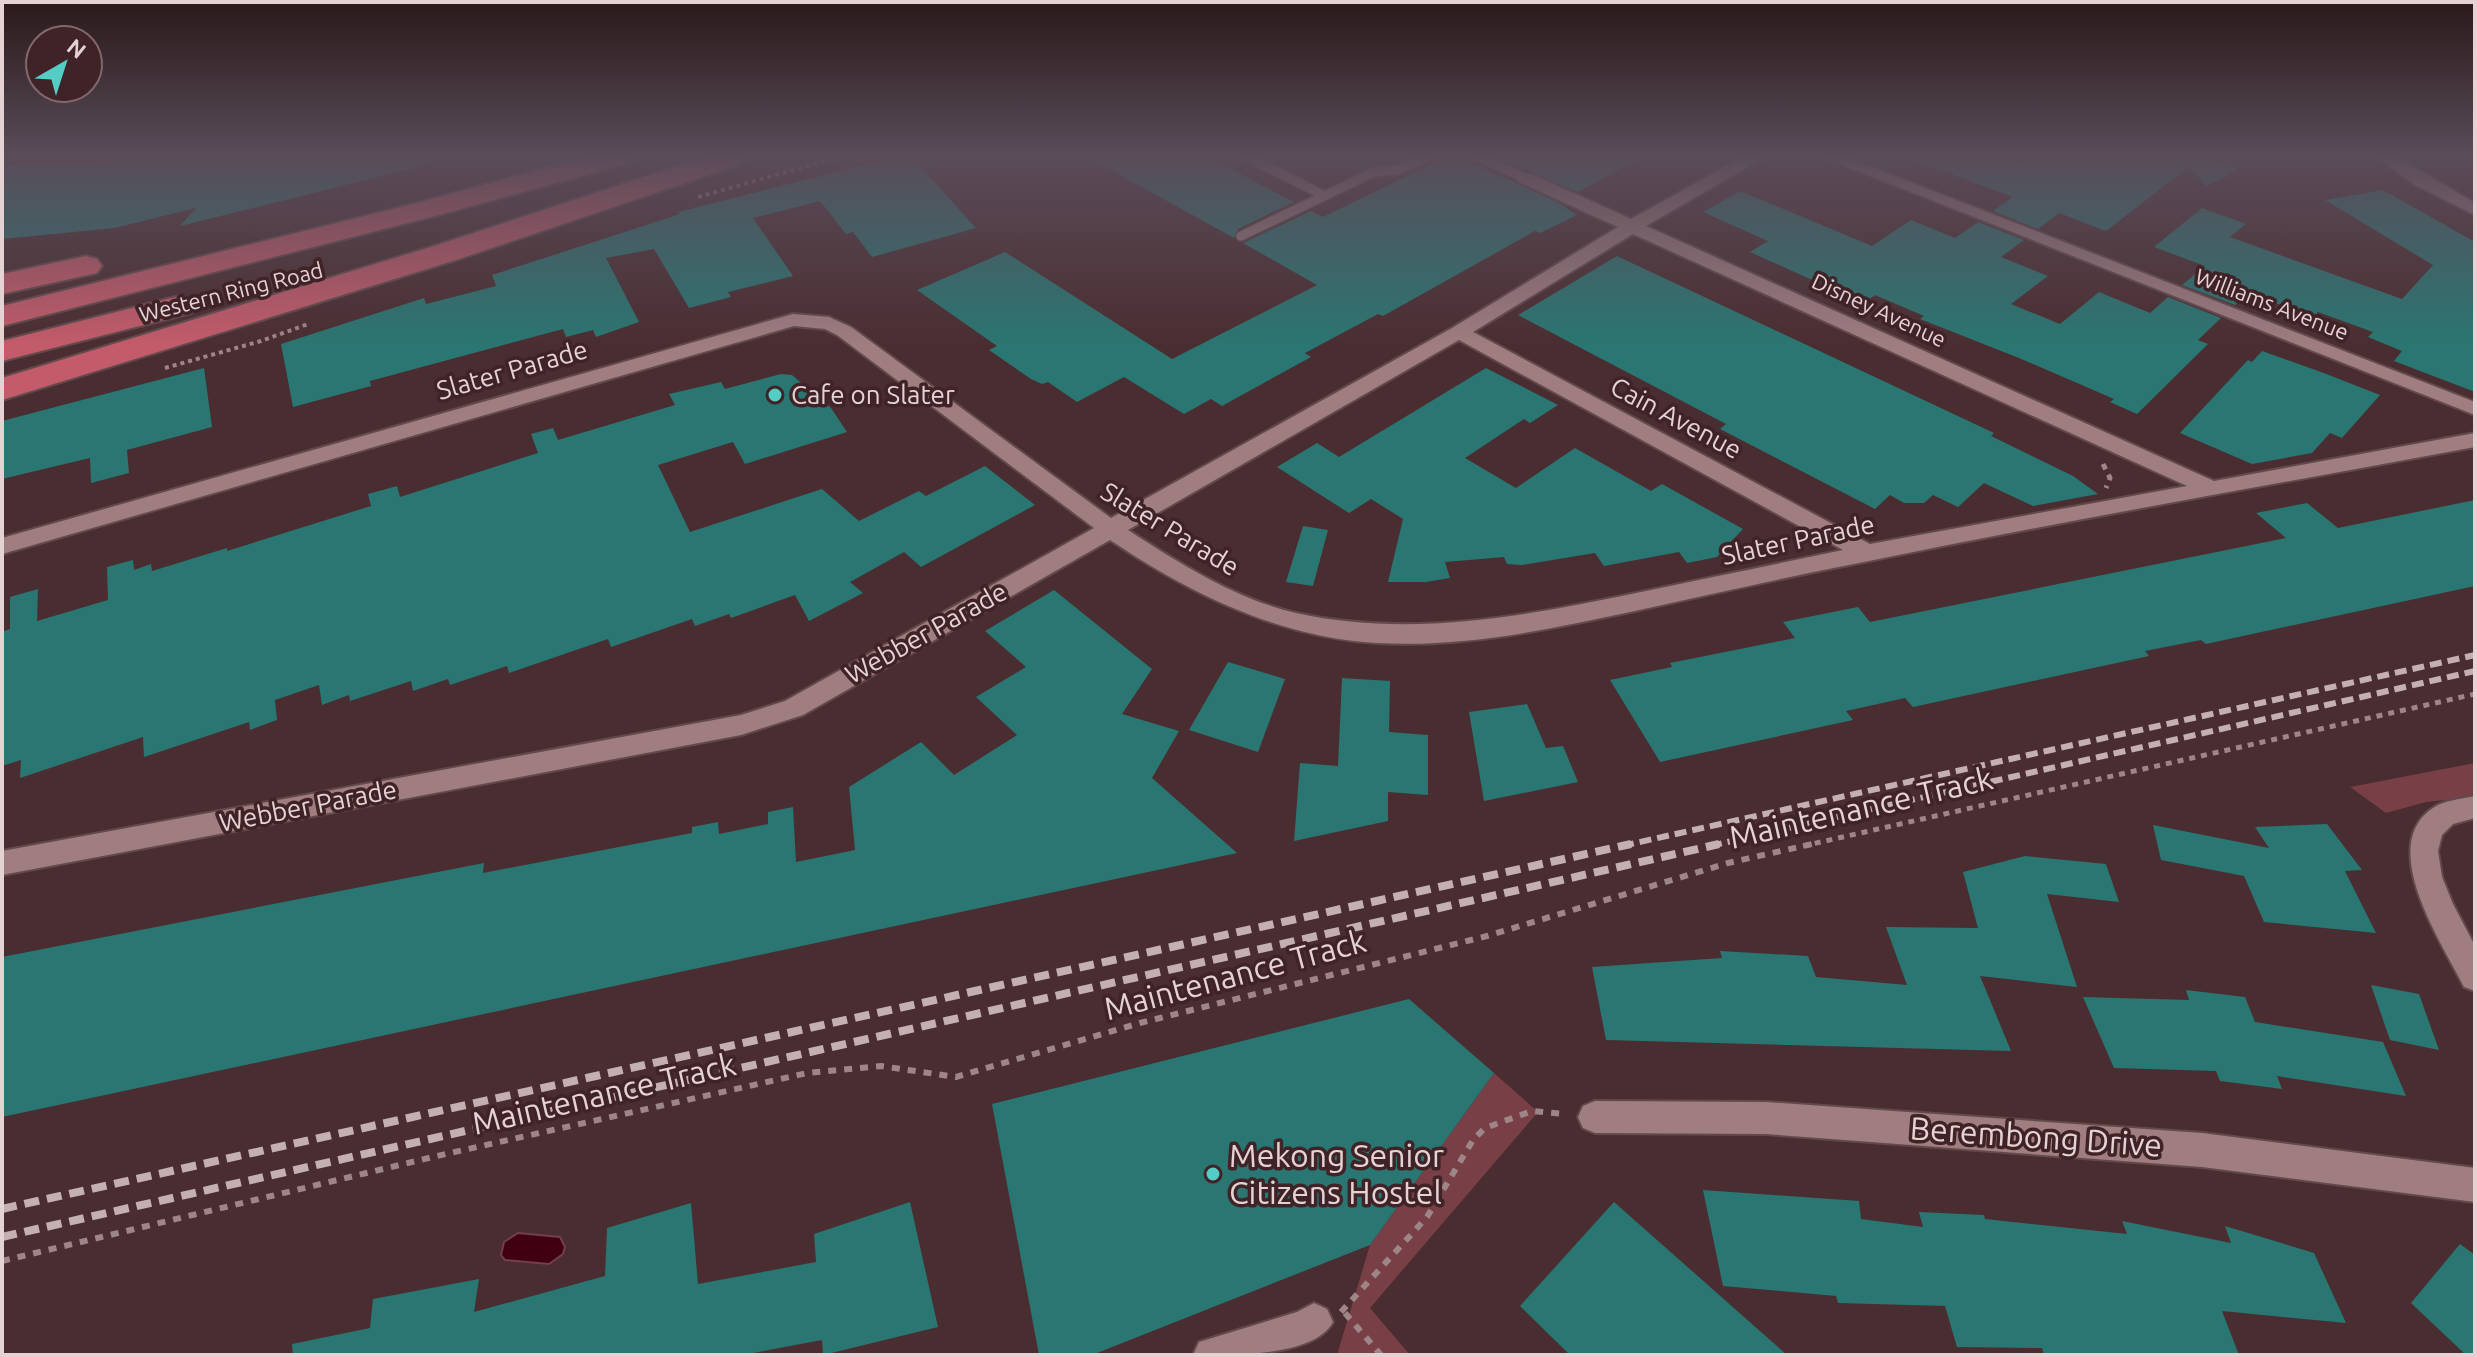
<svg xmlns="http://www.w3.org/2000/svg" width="2477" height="1357" viewBox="0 0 2477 1357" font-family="Ubuntu,sans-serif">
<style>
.green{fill:#793f47}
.water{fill:#410011;stroke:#723f4b;stroke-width:2}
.building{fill:#2a7672}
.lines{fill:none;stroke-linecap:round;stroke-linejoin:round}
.lane-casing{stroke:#624a4c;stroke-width:12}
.street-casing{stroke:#624a4c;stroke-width:4}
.highway-casing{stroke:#624a4c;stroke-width:4}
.path-far2{stroke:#9e8688;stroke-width:4;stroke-dasharray:4 4;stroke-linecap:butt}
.path-far1{stroke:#9e8688;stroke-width:5;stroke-dasharray:6 6;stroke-linecap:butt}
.path{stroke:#9e8688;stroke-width:6;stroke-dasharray:8 8;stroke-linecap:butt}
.lane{stroke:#9f7d80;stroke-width:9}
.street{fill:#9f7d80;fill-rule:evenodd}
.highway{fill:#c35b6a;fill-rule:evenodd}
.rail-far1{stroke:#c5b0b1;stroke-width:6;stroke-dasharray:12 6;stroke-linecap:butt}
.rail{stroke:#c5b0b1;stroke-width:8;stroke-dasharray:15 8;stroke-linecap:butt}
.poi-dot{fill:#54cdc7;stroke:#3f2326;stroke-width:3}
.labels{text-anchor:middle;stroke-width:7;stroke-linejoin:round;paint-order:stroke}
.far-street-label{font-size:22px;fill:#e5d2d3;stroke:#3f2326}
.street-label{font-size:26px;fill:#e5d2d3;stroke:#3f2326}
.poi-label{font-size:26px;fill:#e5d2d3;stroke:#3f2326;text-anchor:start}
.near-street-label{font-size:32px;fill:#e5d2d3;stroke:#3f2326}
.near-poi-label{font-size:32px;fill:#e5d2d3;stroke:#3f2326;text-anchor:start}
</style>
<rect width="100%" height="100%" fill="#4a2d30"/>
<!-- green -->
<path class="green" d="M2475 763V797L2426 802 2386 813 2350 787Z
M1494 1073 1538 1112 1370 1308 1410 1355H1337L1370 1245Z"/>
<!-- water -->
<path class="water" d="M518 1233 560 1237 565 1247 563 1254 549 1264 505 1260 501 1255 504 1242Z"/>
<!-- building -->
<path class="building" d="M241 156H425L426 165 180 226 196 208 114 228 2 239V166Z
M900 156H911L976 228 872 257 853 232 846 234 820 201 753 218 793 276 728 292 731 297 689 308 654 249 606 258 639 322 596 337 593 330 566 337 563 329 370 381 371 386 293 407 281 344 424 298 426 304 496 286 492 275 680 214 678 212Z
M1086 156H1206L1294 202 1238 229 1234 238Z
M1448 156H1469L1473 163 1559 203 1577 215 1540 233 1535 231 1383 316 1378 314 1305 353 1311 357 1222 406 1211 399 1184 414 1124 377 1077 402 1048 382 1042 384 1031 379 989 350 997 346 917 290 1005 252 1172 359 1317 285 1243 243 1311 211 1323 217Z
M1494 156H1644L1578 192Z
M1911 156H2000L2022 164 2023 156H2204L2238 170 2206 186 2190 166 2106 231 2059 213 2038 229 1993 211 2013 197 1911 159Z
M2383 190 2475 242V392L2394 361 2402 351 2368 337 2373 332 2318 312 2313 317 2249 293 2235 305 2182 285 2205 266 2154 247 2202 208 2246 224 2230 237 2402 299 2433 265 2325 200Z
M1740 191 1872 246 1911 220 1955 238 1978 222 2024 240 2001 257 2048 276 2011 304 2060 324 2099 292 2150 313 2168 297 2221 318 2198 340 2208 344 2137 414 2110 402 2114 399 2019 358 1920 319 1924 316 1875 295 1868 300 1823 280 1819 283 1750 252 1768 241 1703 212Z
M1617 256 1994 433 1991 436 2073 476 2098 494 2033 506 1984 483 1958 507 1933 495 1924 503H1904L1890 495 1875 509 1720 429 1726 424 1518 315Z
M2262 351 2321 372 2380 395 2342 438 2330 433 2312 453 2252 464 2180 433 2248 360 2252 362Z
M204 368 212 427 127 450 129 473 91 483 90 458 2 479V421Z
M1486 368 1558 405 1530 423 1524 419 1465 458 1516 488 1575 448 1651 491 1662 484 1743 529 1717 557 1687 563 1679 552 1604 566 1595 553 1522 565 1507 564 1504 557 1445 562 1450 578 1426 582H1388L1403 519 1371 499 1349 513 1277 467 1317 443 1339 457Z
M781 374 792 375 831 408 847 432 745 464 733 442 658 465 690 532 822 489 859 521 919 491 926 496 985 466 1035 505 921 567 904 552 850 582 863 593 809 621 795 595 731 618 729 614 695 626 692 619 611 647 608 639 509 673 507 666 450 685 448 679 413 691 411 681 350 701 349 695 322 705 319 685 275 700 277 720 250 730 249 722 144 757 143 737 20 778 21 760 2 766V632L10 629V597L38 589 37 621 108 600 107 567 133 560 134 570 151 564 152 571 227 548V551L371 506 368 494 397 486 400 497 538 453 531 434 553 428 558 440 675 405 669 394 721 382 725 389Z
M2475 500V586L2206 644 2201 640 2145 651 2149 656 1913 707 1905 698 1846 711 1853 720 1660 762 1610 680 1672 667 1670 663 1795 638 1783 622 1858 607 1870 622 2286 538 2256 513 2307 503 2338 528Z
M1303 526 1328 530 1313 586 1286 582Z
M1054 590 1152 669 1122 714 1179 731 1152 778 1237 853 2 1117V957L484 863 483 873 692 833V827L718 822 719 834 768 824V812L793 807 796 862 855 850 849 787 921 742 954 775 1017 735 976 697 1026 667 985 631Z
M1228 662 1285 679 1258 752 1189 730Z
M1342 678 1390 681 1389 732 1428 735V795L1388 792V821L1294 841 1300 763 1338 766Z
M1527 704 1546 748 1563 746 1578 782 1484 801 1469 712Z
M2327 824 2362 870 2345 871 2376 933 2264 922 2244 876 2161 860 2153 825 2269 848 2255 827Z
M2025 856 2106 864 2119 902 2047 894 2077 987 1980 976 2011 1051 1606 1040 1592 967 1722 958 1720 951 1808 956 1816 977 1907 985 1886 927 1978 928 1963 872Z
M2371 985 2419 994 2439 1050 2390 1040Z
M2186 990 2245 997 2255 1022 2383 1042 2406 1096 2277 1076 2282 1089 2220 1081 2216 1071 2114 1068 2083 997 2189 1000Z
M1409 999 1494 1073 1370 1245 1092 1355H1039L992 1104Z
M1703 1190 1859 1201 1861 1219 1923 1227 1919 1212 1984 1215 1985 1219 2127 1234 2122 1221 2231 1243 2225 1226 2314 1253 2346 1323 2222 1311 2239 1355H2044L2042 1348 1957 1347 1945 1306 1838 1303 1836 1296 1723 1286Z
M910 1202 938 1327 823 1355 822 1340 742 1355H293L292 1344 370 1328 373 1299 479 1279 474 1312 605 1276 607 1228 691 1203 698 1284 816 1262 814 1234Z
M1614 1202 1752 1324 1787 1355H1570L1520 1306Z
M2460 1244 2475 1255V1355H2466L2411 1303Z"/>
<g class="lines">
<defs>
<path id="lane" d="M1246 156 1323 195
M1476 156 1525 178
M1241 236 1374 172 1397 170 1428 156"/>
<path id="street" d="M1745 156H1766L1646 226 2214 481 2475 433V447C2271 485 2067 520 1864 562 1787 577 1711 594 1635 611 1551 629 1464 648 1377 643 1278 637 1191 594 1110 540L803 715 741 735 2 875V851L741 715 785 701 1094 528 837 335 825 329 794 326 2 554V538L793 314 829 317 851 327 1111 518 1452 328 1618 227 1519 182 1516 178 1519 174H1531L1631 219ZM1633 234 2187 486 1870 544 1473 332ZM1459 340 1843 550C1777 564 1712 577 1646 591 1531 615 1413 639 1296 613 1235 599 1179 563 1128 530Z
M1820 156H1843L2475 402V415Z
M2376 156H2395L2475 203V215L2415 185Z
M2475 796V818L2453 824 2442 835 2438 851 2442 877 2453 904 2475 946V991L2464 987C2442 943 2376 846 2433 808 2444 800 2462 799 2475 796Z
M1595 1101 1766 1102 2202 1133 2475 1168V1202L2202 1167 1766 1134 1595 1133 1583 1128 1578 1117 1583 1106Z
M1314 1303 1327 1309 1333 1322C1314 1357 1233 1355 1193 1355L1199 1342 1297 1312Z"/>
<path id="highway" d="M589 156H636L632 162 439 215 2 326V306L417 203Z
M708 156 745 158 741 164 456 260 2 400V378L434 246Z
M86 256 97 259 102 266 97 273 2 294V274Z
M179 296 191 299 195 306 191 313 2 361V341Z"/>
</defs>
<!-- lane casing -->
<use href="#lane" class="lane-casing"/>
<!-- street casing -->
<use href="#street" class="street-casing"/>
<!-- highway casing -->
<use href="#highway" class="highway-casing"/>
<!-- path-far2 -->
<path class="path-far2" d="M698 197 843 156
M165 368 261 341 308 324"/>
<!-- path-far1 -->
<path class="path-far1" d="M2103 464 2110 478 2106 488
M1803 846 2475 694"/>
<!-- path -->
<path class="path" d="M2 1261 437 1156 807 1073 881 1066 956 1077 1140 1023 1487 936 1728 863 1812 844
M1341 1312 1427 1217 1473 1140 1485 1128 1532 1111 1565 1114
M1345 1313 1381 1355"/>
<!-- lane -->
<use href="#lane" class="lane"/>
<!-- street -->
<use href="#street" class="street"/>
<!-- highway -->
<use href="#highway" class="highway"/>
<!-- rail-far1 -->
<path class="rail-far1" d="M1622 846 2475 655
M1710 846 2475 671"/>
<!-- rail -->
<path class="rail" d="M2 1209 1631 844
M2 1237 1719 844"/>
</g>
<!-- sky -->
<linearGradient id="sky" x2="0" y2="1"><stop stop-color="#29191a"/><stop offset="0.45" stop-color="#5a4c59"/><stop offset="1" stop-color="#5a4c59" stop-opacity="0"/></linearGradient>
<rect width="2477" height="346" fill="url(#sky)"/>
<!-- markers -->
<g class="poi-dot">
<circle cx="775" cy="395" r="8"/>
<circle cx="1213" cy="1174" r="8"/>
</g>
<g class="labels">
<!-- far-street labels -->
<g class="far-street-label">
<text transform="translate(231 292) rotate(-14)" y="8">Western Ring Road</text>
<text transform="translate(2272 304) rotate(21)" y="8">Williams Avenue</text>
<text transform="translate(1879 310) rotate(25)" y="8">Disney Avenue</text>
</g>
<!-- street labels -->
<g class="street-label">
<text transform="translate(512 370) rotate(-16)" y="9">Slater Parade</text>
<text transform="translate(1676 418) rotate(28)" y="9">Cain Avenue</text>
<text transform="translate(1170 529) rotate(31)" y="9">Slater Parade</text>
<text transform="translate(1798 540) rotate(-12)" y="9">Slater Parade</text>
<text transform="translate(926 633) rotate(-29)" y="9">Webber Parade</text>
<text transform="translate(308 806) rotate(-11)" y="9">Webber Parade</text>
</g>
<!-- poi labels -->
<g class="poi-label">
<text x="791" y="404">Cafe on Slater</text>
</g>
<!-- near-street labels -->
<g class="near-street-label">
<text transform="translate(1861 808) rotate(-13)" y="11">Maintenance Track</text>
<text transform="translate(1235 975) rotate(-15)" y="11">Maintenance Track</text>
<text transform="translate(604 1094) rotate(-13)" y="11">Maintenance Track</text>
<text transform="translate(2036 1137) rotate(4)" y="11">Berembong Drive</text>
</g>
<!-- near-poi labels -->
<g class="near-poi-label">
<text x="1229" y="1167">Mekong Senior<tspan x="1229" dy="37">Citizens Hostel</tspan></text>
</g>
</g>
<!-- border -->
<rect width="2477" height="1357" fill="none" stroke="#e5d2d3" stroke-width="8"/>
<!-- north arrow -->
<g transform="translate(64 64) rotate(39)"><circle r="38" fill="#3f2326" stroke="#81696b" stroke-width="2"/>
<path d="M0-6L14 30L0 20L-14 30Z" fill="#54cdc7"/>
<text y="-12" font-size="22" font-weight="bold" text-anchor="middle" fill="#e5d2d3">N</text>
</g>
</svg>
